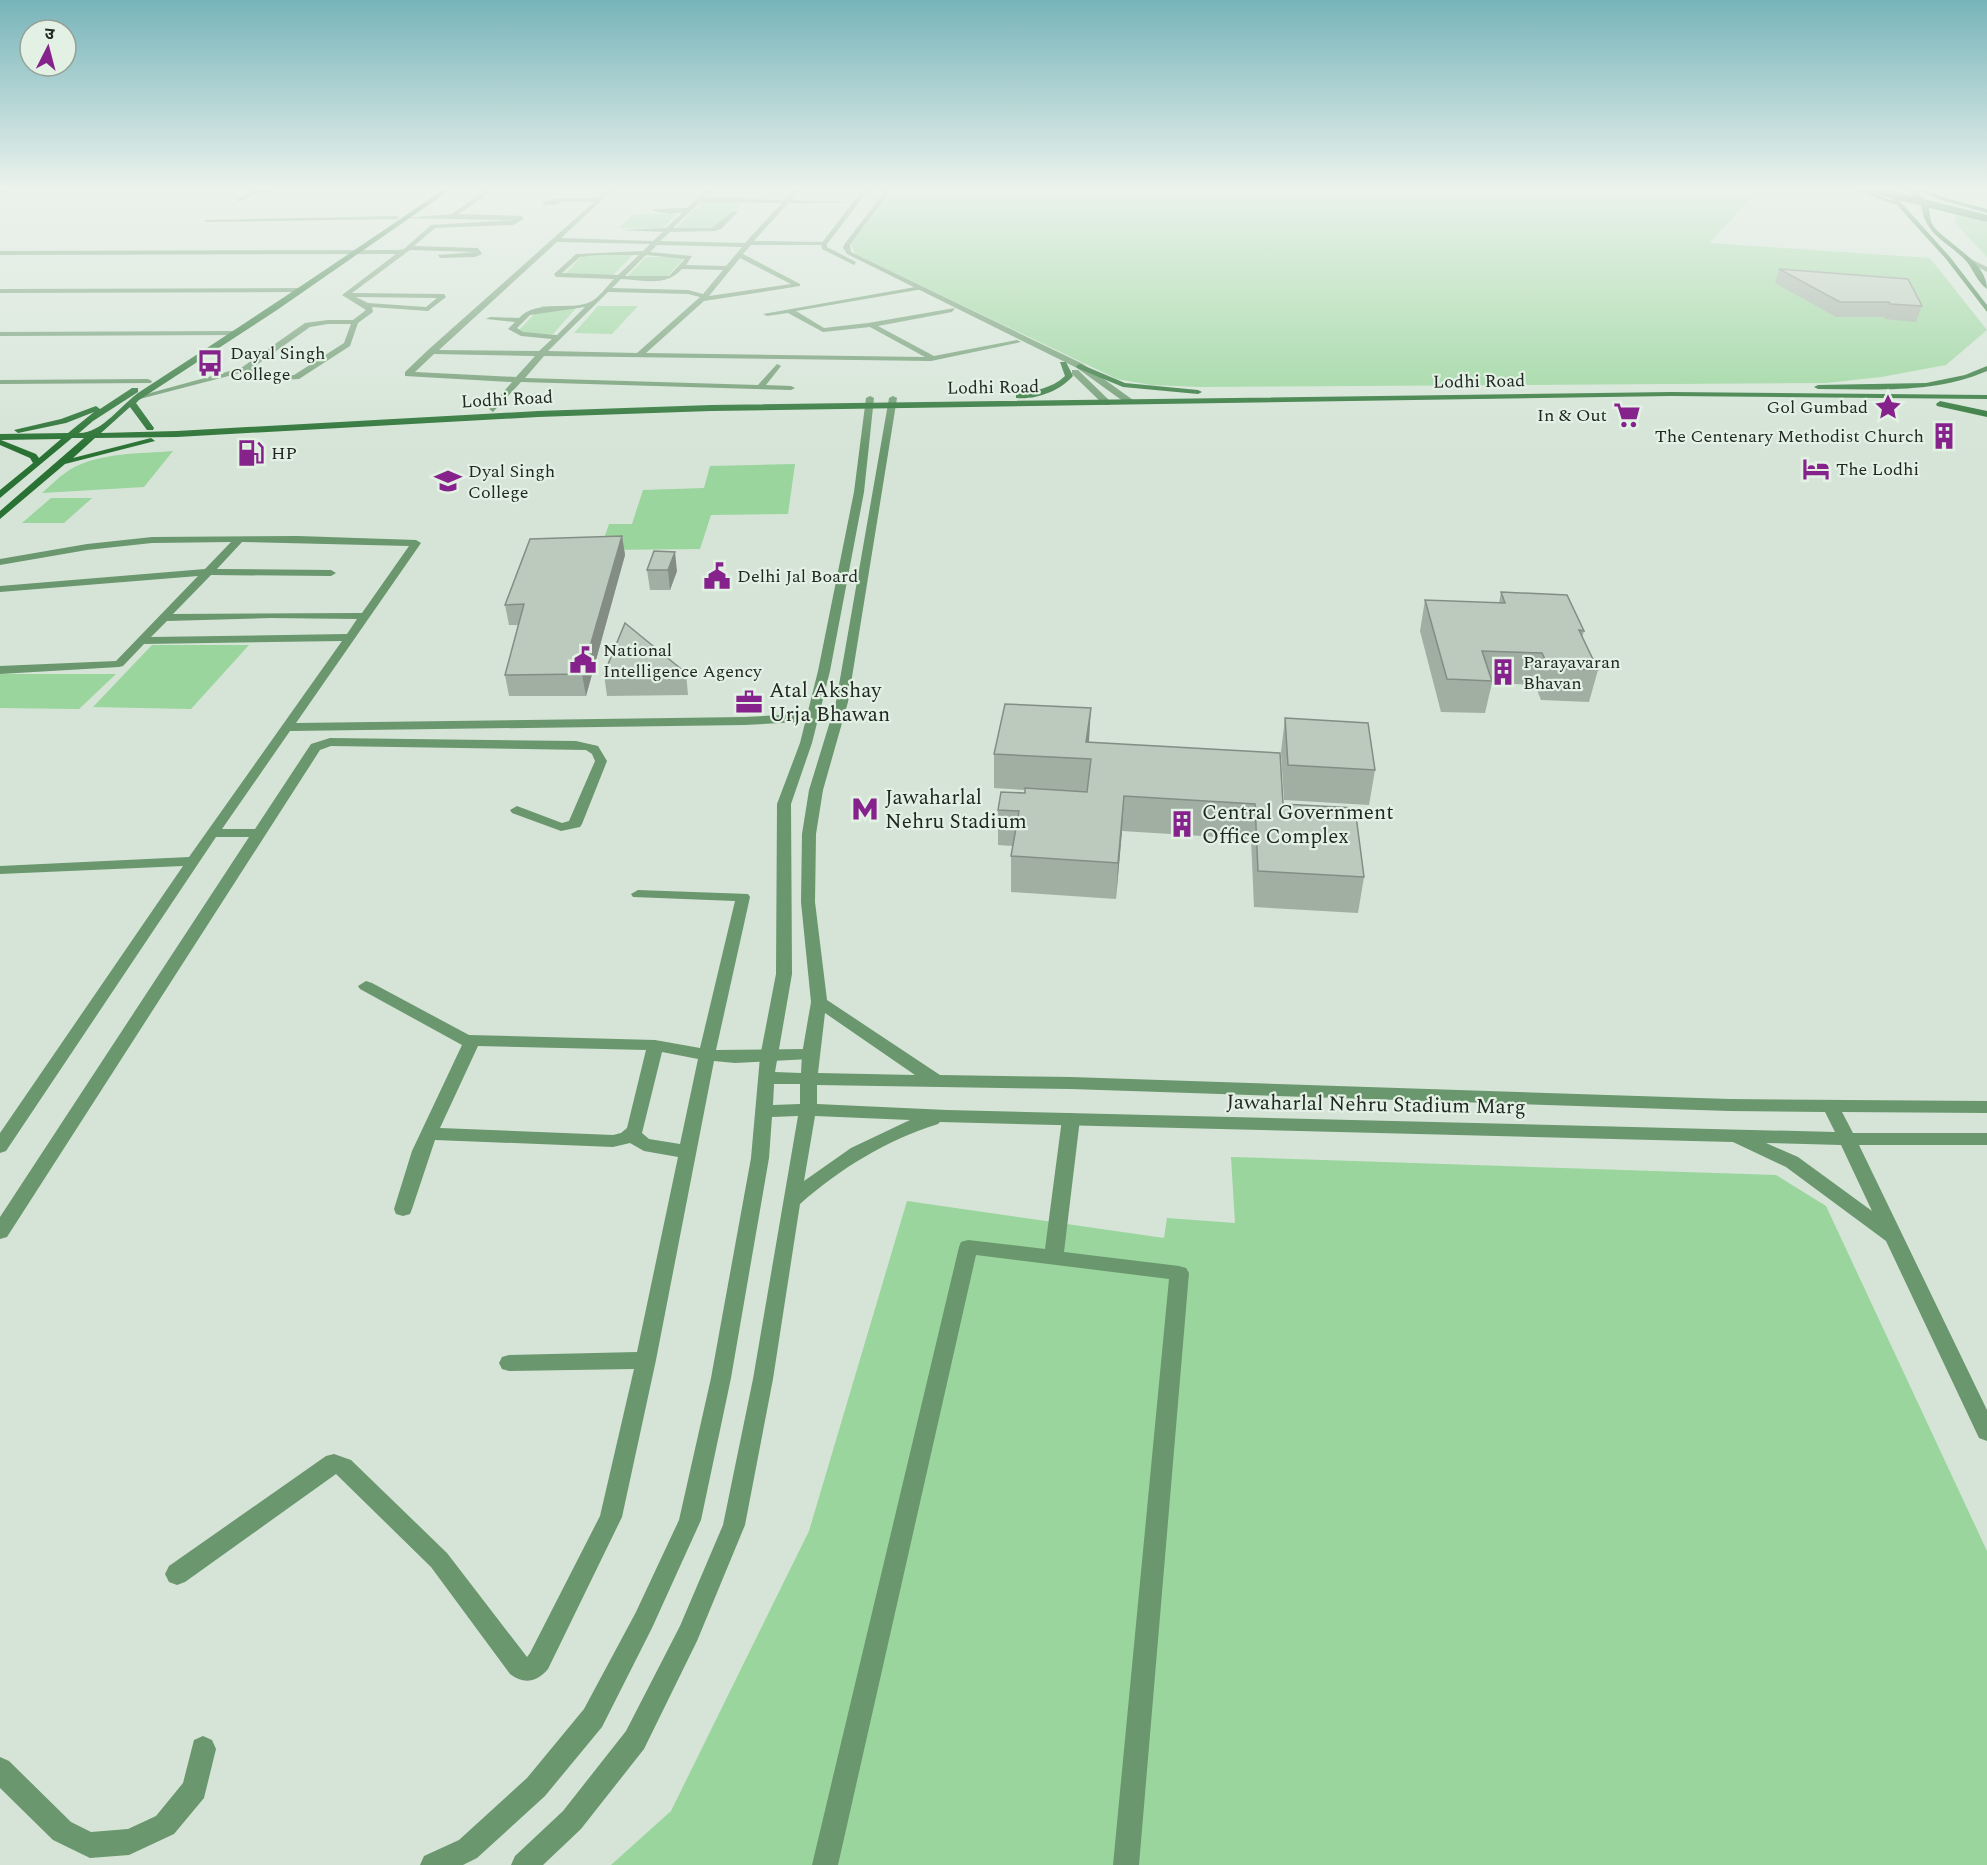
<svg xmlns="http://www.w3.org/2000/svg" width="1987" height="1865" viewBox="0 0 1987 1865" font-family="Spectral,'Noto Sans Devanagari',serif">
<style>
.green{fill:#99d59c}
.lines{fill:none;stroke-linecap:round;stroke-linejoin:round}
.pedestrian{fill:#6a976d;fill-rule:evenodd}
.minor{fill:#6a976d;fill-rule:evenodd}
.tertiary{fill:#6a976d;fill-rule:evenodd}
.secondary{fill:#2a7234;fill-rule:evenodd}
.secondary-bridge{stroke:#2a7234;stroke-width:7}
.wall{fill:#a1aea2}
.shaded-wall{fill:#838d84}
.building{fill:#bbcabc;stroke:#838d84;stroke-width:1.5}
.labels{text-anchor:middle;stroke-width:4.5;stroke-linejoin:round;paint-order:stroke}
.far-poi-label{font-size:18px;fill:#222722;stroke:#e2f1e3;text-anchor:start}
.far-street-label{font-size:18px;fill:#222722;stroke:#e2f1e3}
.poi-label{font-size:21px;fill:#222722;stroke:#e2f1e3;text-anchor:start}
.street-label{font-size:21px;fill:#222722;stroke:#e2f1e3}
</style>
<rect width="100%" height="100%" fill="#d5e4d6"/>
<!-- green -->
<path class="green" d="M717 188H756L747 199 707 198Z
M895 188H1761L1709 243 1930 258 1987 330 1946 365 1881 377 1826 383 1201 387 1151 385 1117 379 855 254 851 244Z
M702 202 743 203 715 229 676 228Z
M633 214H677L662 229 619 228Z
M1956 215 1987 222V257L1954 222Z
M583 255H633L612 276 564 275Z
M646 257H685L667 277H627Z
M542 306H578L553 334 516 333Z
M598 306H638L612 334 574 333Z
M173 451 144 487 42 493C51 485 61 475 71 469 101 452 140 454 173 451Z
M795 464 788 514 711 515 700 549 600 550 609 524H632L643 490 704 488 710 466Z
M51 498H92L64 523H22Z
M152 645H249L191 709 93 707Z
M0 674H116L79 709 0 708Z
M1231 1157 1776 1175 1826 1206 1987 1551V1865H611L671 1811 809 1531 907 1201 1164 1238 1167 1218 1235 1223Z"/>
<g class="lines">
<!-- pedestrian -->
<path class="pedestrian" d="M1071 1113 1077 1115 1080 1119 1064 1252 1179 1266 1186 1268 1189 1273 1139 1865H1113L1169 1279 976 1255 838 1865H812L959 1247 961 1242 968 1240 1045 1249 1062 1119 1065 1115Z"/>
<!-- minor -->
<path class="minor" d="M0 188H21L24 190 0 192Z
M269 188H438L441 190 277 191 255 194 239 202 236 200 252 191Z
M489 188H496L459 214 522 216 524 219 513 225 435 228 414 246 478 248 482 254 475 257 440 258 438 255 476 252 410 250 352 293 444 294 446 297 428 311 372 307 373 312 358 323 350 346 299 379 282 380 244 372 136 400 132 398 241 368 305 323 328 320H353L366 310 342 295 396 254 0 255V251L399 250 404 249 431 225 515 220 404 218 452 214ZM356 297 437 298 426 307 368 303ZM328 324H351L344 343 294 375 282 376 251 369 310 327Z
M608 188H615L561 238 653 241 663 232 622 230 666 228 683 212 670 214 653 211V209L687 208 707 188H714L704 198 785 200 796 188H802L791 200 859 203H788L754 241 824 242 826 245H751L743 254 800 284V286L704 301 646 353 925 357 870 327 823 332 788 313 767 316 763 314 921 286 923 289 796 311 824 328 868 323 955 308 952 312 878 326 934 356 1017 340 1021 342 931 361 544 356 525 378 758 385 777 364 781 366 766 385 791 386 795 388 791 390 521 382 493 412 489 409 512 382 405 376V372L428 350 594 202H561L555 205H544L542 202 560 198H597ZM700 202 782 203 745 243 660 241 670 232 715 231 721 229 738 212 733 211 712 228H673ZM557 242 650 244 643 251 576 254 554 274 556 277 614 279C607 286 599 298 590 302 571 311 536 299 519 318L490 317 486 319 515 322 508 329 521 336 552 339 539 351 439 350ZM657 245 742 247 726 266 686 265 692 256 650 252ZM597 255H639L618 275 562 273 580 257ZM646 255 685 259 669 276H625ZM740 258 791 284 709 296ZM682 269 723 270 703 294 688 290 612 288 621 279C644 280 666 287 682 269ZM608 292 688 294 700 297 637 353 548 351ZM585 307 557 335 523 332 517 328 530 315ZM434 354 535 356 516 377 415 372Z
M397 216 399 219 207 222 204 220Z
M0 289 301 288 304 290 301 292 0 293Z
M234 331 237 335 0 336V332Z
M148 379 152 381 151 383 0 384V380Z
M298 536 416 540 421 543 296 723 745 717 839 712 845 716 839 720 745 725 290 731 222 829H255L311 744 330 738 576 741 598 746 607 761 582 824 580 827 561 831 512 813 510 810 517 806 562 823 569 821 595 761 592 754 586 750 331 746 320 750 7 1237 0 1239V1217L249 837H216L6 1151 0 1153V1133L183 866 0 874V866L189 857 342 641 144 644 123 666 119 667 0 674V666L116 661 198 576 0 592V586L205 569 231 542 152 543 87 550 0 565V559L87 544 152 537ZM242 542 409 546 362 613 173 614 211 575 331 576 336 573 331 570 217 569ZM271 618 357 619 347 634 151 637 167 621Z
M638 890 748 894 750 897 716 1050 810 1049 816 1050 818 1054 816 1058 810 1059 735 1063 714 1061 656 1360 622 1517 548 1669C537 1682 524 1685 510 1674L431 1567 336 1474 185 1582 177 1585 169 1582 165 1574 169 1566 326 1456 334 1454 351 1460 447 1553 527 1657 530 1653 600 1516 634 1369 509 1371 502 1369 499 1363 502 1357 509 1355 637 1352 678 1157 644 1151 630 1143 613 1147 435 1140 412 1209 410 1214 403 1216 396 1214 394 1209 412 1151 462 1045 360 989 358 986 366 981 372 983 469 1035 655 1040 700 1048 735 901 633 897 631 894ZM478 1046 646 1050 627 1128 621 1133 613 1135 440 1128ZM662 1052 698 1059 680 1144 649 1139 642 1133Z
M203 1736 212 1740 216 1749 204 1798 174 1834 129 1855 90 1858 53 1840 0 1788V1757L9 1761 71 1822 91 1832 128 1829 156 1816 183 1783 194 1740Z"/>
<!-- tertiary -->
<path class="tertiary" d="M864 188H870L827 244V247L856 262 854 265 822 249 821 244Z
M887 188H893L850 245 851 252 1083 364 1133 400V404H1127L1077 368 847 254 843 248 844 245Z
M1967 257 1987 267V272L1965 260Z
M1072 370H1078L1110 401V405H1104L1072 374Z
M870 396 874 398 864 492 830 671 812 743 791 804 792 974 775 1072 801 1073 802 1054 811 1002 801 902 802 834 809 790 836 702 889 398 893 396 897 398 848 702 823 790 816 834 815 902 827 1000 940 1075 1071 1077 1729 1099 1987 1101V1113L1842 1112 1853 1133H1987V1145H1859L1987 1410V1441L1979 1438 1886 1241 1786 1167 1733 1142 940 1122 938 1124C885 1141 841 1168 800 1204L773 1379 745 1525 697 1641 644 1749 581 1829 543 1865H511L515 1856 563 1811 626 1731 680 1626 723 1525 753 1379 798 1116 772 1117 769 1158 731 1378 701 1520 652 1628 602 1727 545 1796 477 1858 463 1865H420L424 1856 459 1840 527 1778 584 1709 636 1612 679 1520 711 1378 751 1158 760 1057 776 974 777 804 800 743 818 671 854 492 866 398ZM825 1013 915 1075 818 1073ZM774 1084H800V1104L773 1105ZM817 1085 1071 1089 1729 1111 1825 1112 1835 1132 947 1110 817 1104ZM815 1116 910 1120 851 1148 804 1181ZM1766 1143 1841 1145 1872 1211 1798 1157Z"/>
<!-- secondary -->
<path class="secondary" d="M446 188H453L277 310 139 400 136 403 154 428 153 430H147L130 407 101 433 177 431 538 411 711 405 1671 392 1987 395V399L1671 396 711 411 538 417 177 437 95 438 73 458 151 438 155 441 65 464 0 519V511L84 438H72L0 498V490L33 463 30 458 0 445V434L68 433 94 412 66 423 18 433 14 430 61 419 96 406 100 409 132 388H138V392L93 421 79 433C103 433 121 404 141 391 243 325 345 257 446 188ZM61 439 39 458 36 454 1 440Z
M1848 188H1858L1893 201 1882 188H1888L1950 257 1987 305V312L1946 259 1897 205Z
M1905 188H1912C1916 192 1923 196 1926 201 1931 208 1928 219 1934 227 1949 245 1987 262 1987 289 1978 283 1974 271 1967 262 1947 240 1924 236 1921 203Z
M1914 188H1923L1942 197 1987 209V213L1938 199Z
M1060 362H1066L1073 376C1060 391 1036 400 1016 398V394C1034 391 1051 389 1065 376Z
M1080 364 1125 383 1198 390 1202 392 1198 394 1123 387 1077 368 1076 366Z
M1987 366V371C1933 394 1876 389 1818 389L1814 387 1818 385 1926 383 1965 375Z
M1940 401 1987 411V417L1937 406 1936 404Z"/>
<!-- secondary-bridge -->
<path class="secondary-bridge" d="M1865 188 1985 218"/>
</g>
<!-- wall -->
<path class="wall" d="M1779 269 1922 306 1916 322 1885 319 1884 317H1836L1775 283Z
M622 536 625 555 586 696H509L505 675 518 625H509L505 605Z
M654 551 677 571 670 590H650L647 570Z
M1501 592 1584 631 1582 638 1598 670 1589 702 1541 700 1535 685 1492 683 1485 713 1441 712 1420 631 1425 600 1499 603Z
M686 673 688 695 607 696 604 674Z
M1285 718 1375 770 1369 805 1284 800 1281 752Z
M1089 742 1283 804 1364 877 1358 913 1254 907 1251 839 1122 831 1116 899 1011 892V856L1013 846 998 845V810L1025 793V790L994 788V754Z"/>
<!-- shaded-wall -->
<path class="shaded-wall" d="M622 536 625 555 586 696 582 674Z
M675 552 677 571 670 590 668 570Z
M1091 708 1089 741 1087 759 1086 742Z
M1124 796 1122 831 1116 899 1118 863Z"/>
<!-- building -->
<path class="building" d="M1779 269 1908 279 1922 306 1890 304 1889 302H1840Z
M622 536 582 674 505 675 524 604 505 605 530 539Z
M654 551 675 552 668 570H647Z
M1501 592 1567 595 1584 631 1579 630 1598 670 1549 668 1542 653 1482 651 1492 681 1447 679 1425 600 1505 603Z
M625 623 686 673 604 674Z
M1005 704 1091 708 1086 742 1280 753 1283 804 1355 808 1364 877 1258 871 1255 804 1124 796 1118 863 1011 856 1019 811 998 810 1001 792 1025 793V788L1087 792 1091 759 994 754Z
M1285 718 1368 723 1375 770 1288 765Z"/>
<!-- sky -->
<linearGradient id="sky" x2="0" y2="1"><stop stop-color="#77b4ba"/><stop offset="0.42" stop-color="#ecf3ed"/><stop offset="1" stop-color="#ecf3ed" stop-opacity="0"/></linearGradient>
<rect width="1987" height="449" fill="url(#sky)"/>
<!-- icons -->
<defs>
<symbol id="bus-bare" viewBox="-9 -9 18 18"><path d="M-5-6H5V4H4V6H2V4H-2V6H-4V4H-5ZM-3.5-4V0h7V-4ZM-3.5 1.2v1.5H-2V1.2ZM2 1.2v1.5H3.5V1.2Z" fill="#86228b" stroke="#e2f1e3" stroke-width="2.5" paint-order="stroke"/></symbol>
<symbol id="sight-bare" viewBox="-9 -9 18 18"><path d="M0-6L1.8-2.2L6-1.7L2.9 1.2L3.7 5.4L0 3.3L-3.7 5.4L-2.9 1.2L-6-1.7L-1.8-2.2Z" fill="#86228b" stroke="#e2f1e3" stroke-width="2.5" paint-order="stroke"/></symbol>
<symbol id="supermarket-bare" viewBox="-9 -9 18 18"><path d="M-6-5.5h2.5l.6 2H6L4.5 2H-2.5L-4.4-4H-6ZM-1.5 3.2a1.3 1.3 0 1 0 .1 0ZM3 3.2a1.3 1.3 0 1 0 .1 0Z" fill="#86228b" stroke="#e2f1e3" stroke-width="2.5" paint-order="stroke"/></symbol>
<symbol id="building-bare" viewBox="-9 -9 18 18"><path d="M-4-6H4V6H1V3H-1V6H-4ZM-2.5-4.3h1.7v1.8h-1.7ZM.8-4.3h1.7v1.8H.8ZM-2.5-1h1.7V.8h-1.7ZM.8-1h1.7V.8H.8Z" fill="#86228b" stroke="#e2f1e3" stroke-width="2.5" paint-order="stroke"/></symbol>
<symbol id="fuel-bare" viewBox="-9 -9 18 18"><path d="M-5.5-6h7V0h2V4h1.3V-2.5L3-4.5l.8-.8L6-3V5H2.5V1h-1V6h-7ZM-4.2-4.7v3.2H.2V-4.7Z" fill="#86228b" stroke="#e2f1e3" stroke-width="2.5" paint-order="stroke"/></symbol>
<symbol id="hotel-bare" viewBox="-9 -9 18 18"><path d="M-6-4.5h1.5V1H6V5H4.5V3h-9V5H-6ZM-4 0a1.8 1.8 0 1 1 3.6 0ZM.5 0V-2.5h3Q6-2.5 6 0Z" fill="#86228b" stroke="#e2f1e3" stroke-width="2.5" paint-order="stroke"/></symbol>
<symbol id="university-bare" viewBox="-9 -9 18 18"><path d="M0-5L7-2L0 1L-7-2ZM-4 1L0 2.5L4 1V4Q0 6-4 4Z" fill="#86228b" stroke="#e2f1e3" stroke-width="2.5" paint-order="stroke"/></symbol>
<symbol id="civic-bare" viewBox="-9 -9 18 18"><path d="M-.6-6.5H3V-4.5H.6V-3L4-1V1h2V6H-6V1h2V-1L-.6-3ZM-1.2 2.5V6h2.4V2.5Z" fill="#86228b" stroke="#e2f1e3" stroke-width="2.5" paint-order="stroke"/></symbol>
<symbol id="office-bare" viewBox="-9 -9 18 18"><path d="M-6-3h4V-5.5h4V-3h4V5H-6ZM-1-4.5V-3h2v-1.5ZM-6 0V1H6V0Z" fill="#86228b" stroke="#e2f1e3" stroke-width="2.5" paint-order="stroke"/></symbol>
<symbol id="metro-bare" viewBox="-9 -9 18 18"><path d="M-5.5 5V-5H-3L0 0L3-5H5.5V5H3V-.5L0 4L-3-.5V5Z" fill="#86228b" stroke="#e2f1e3" stroke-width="2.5" paint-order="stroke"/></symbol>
</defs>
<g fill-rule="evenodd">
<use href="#bus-bare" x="191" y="344" width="38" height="38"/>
<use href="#sight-bare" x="1869" y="388" width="38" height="38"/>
<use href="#supermarket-bare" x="1608" y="396" width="38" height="38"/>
<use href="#building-bare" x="1925" y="417" width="38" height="38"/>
<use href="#fuel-bare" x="232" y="434" width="38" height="38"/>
<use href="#hotel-bare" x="1797" y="450" width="38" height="38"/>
<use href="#university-bare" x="429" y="462" width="38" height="38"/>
<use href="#civic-bare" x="698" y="557" width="38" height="38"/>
<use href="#civic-bare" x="564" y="641" width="38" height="38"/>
<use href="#building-bare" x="1484" y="653" width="38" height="38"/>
<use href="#office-bare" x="730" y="683" width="38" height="38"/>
<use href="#metro-bare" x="846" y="790" width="38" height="38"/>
<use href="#building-bare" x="1163" y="805" width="38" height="38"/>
</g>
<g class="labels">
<!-- far-poi labels -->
<g class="far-poi-label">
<text x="230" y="359">Dayal Singh<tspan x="230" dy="21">College</tspan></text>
<text x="1868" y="413" text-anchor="end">Gol Gumbad</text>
<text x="1607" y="421" text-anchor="end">In &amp; Out</text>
<text x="1924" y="442" text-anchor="end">The Centenary Methodist Church</text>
<text x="271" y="459">HP</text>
<text x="1836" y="475">The Lodhi</text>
<text x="468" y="477">Dyal Singh<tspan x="468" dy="21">College</tspan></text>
<text x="737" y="582">Delhi Jal Board</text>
<text x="603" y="656">National<tspan x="603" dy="21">Intelligence Agency</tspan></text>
<text x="1523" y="668">Parayavaran<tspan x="1523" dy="21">Bhavan</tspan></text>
</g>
<!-- far-street labels -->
<g class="far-street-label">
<text transform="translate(1479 381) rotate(-1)" y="6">Lodhi Road</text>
<text transform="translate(993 387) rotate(-1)" y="6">Lodhi Road</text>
<text transform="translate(507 399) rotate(-3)" y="6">Lodhi Road</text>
</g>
<!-- poi labels -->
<g class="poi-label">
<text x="769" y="697">Atal Akshay<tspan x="769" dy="24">Urja Bhawan</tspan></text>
<text x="885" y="804">Jawaharlal<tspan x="885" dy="24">Nehru Stadium</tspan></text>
<text x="1202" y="819">Central Government<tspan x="1202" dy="24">Office Complex</tspan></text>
</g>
<!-- street labels -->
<g class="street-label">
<text transform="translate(1376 1104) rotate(1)" y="7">Jawaharlal Nehru Stadium Marg</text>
</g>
</g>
<!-- north arrow -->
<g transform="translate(48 48) rotate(6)"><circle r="28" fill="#e2f1e3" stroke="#95a096" stroke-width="1.5"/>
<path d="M0-4.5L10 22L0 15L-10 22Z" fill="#86228b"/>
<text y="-9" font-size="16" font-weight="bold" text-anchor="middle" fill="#222722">उ</text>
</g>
</svg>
